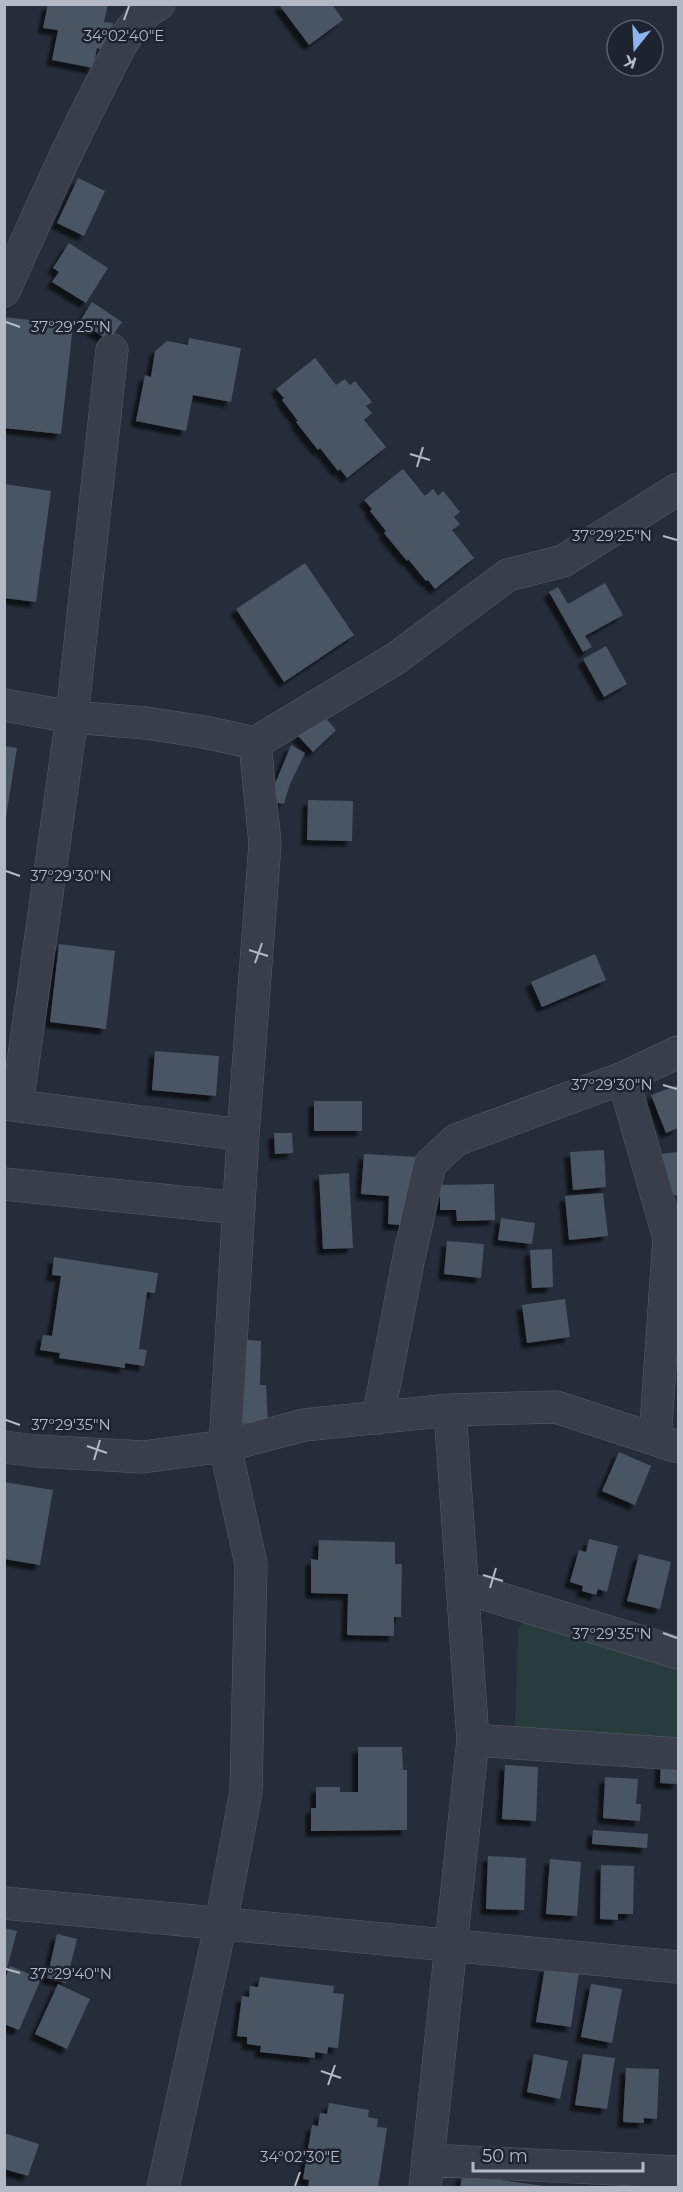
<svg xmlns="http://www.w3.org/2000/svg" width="683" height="2192" viewBox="0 0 683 2192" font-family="Montserrat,sans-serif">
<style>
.green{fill:#293c3d}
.building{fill:#4a5563;filter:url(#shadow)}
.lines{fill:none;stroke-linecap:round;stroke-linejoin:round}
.minor-casing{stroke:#565d68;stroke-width:33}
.minor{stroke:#383f4a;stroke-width:32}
.ticks{fill:none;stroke:#b3bac6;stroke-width:2}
.ticks-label{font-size:15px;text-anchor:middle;fill:#b3bac6;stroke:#1d242f;stroke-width:5;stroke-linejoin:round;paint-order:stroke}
</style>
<defs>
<filter id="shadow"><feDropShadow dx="-5.5" dy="5.5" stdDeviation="1.5" flood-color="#0009"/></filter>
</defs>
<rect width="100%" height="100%" fill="#242d39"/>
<!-- green -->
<path class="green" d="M529 1617 678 1667V1749L515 1729 518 1629Z"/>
<!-- building -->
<path class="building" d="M48 4H108L104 22 113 23 110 41 105 39 103 50 97 48 93 68 52 60 58 30 43 28Z
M282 4H332L343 20 309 45 280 6Z
M78 178 105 191 84 236 57 223Z
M69 243 108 268 86 303 52 282 59 272 53 268Z
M92 302 122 322 109 341 80 321Z
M4 317 73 325 61 434 4 428Z
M189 338 241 348 231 402 193 395 186 431 136 421 145 375 151 377 155 351 167 341 188 345Z
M315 358 336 385 345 379 350 385 355 381 372 402 366 406 372 413 364 420 386 447 347 478 340 469 338 471 320 448 318 450 296 422 298 421 282 400 284 398 276 389Z
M403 469 425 496 433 489 438 496 443 491 460 512 454 517 460 524 452 530 474 558 435 589 428 580 426 581 408 559 407 561 384 533 386 531 370 511 372 509 364 500Z
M4 484 51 491 36 602 4 598Z
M305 563 354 635 284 682 236 609Z
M605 583 623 615 585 636 592 647 583 652 549 592 558 587 568 604Z
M606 646 627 684 604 697 583 659Z
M322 714 336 730 313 752 298 736Z
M291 745 305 753 290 784 284 804 268 801Z
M4 746 17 748 6 817H4Z
M308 800 353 801 352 841 307 840Z
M59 944 115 951 106 1029 50 1022Z
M595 954 606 980 542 1007 531 982Z
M155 1051 219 1056 216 1096 152 1090Z
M678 1085V1128L666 1133 651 1095Z
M314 1101H362V1131H314Z
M274 1133H292L293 1153 275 1154Z
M604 1150 606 1187 573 1190 570 1152Z
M678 1152V1195L666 1196 661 1154Z
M364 1154 418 1157 414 1226 388 1224 389 1196 361 1194Z
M349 1173 353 1248 323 1249 319 1175Z
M494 1184 495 1220 457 1221 456 1210H440V1185Z
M603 1193 608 1236 569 1240 565 1196Z
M501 1218 535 1223 532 1244 498 1240Z
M447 1241 484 1244 481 1278 444 1274Z
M552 1249 553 1287 532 1288 530 1250Z
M54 1257 158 1273 155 1293 147 1292 139 1349 147 1350 144 1366 125 1363V1368L59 1358 60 1353 40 1350 43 1335 52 1336 61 1276 52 1275Z
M565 1299 570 1337 527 1343 522 1305Z
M237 1339 261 1341 260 1385H266L268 1422 237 1424Z
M619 1452 651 1466 635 1505 602 1491Z
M4 1482 53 1490 40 1565 4 1559Z
M589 1539 618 1546 607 1592 598 1589 596 1595 582 1591 583 1586 570 1582 579 1550 586 1552Z
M319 1540 395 1542V1564H402L401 1617H394V1636L347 1635 348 1594 311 1593V1559L318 1560Z
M639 1554 671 1562 660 1609 627 1601Z
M358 1747H402L403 1770H407V1830L311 1831V1808H316V1787H340V1792H358Z
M661 1763 678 1764V1784L660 1783Z
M505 1765 538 1767 536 1821 502 1819Z
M605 1777 638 1779 636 1804H641L640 1821 603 1818Z
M593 1830 648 1834 647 1848 592 1844Z
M488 1856 526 1858 524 1910 486 1909Z
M550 1859 581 1862 577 1916 546 1914Z
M601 1865 634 1866 633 1914H618V1920L600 1919Z
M4 1928 17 1931 5 1976H4Z
M57 1934 77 1939 66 1983 47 1978Z
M10 1966 41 1979 19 2030 4 2024V1981Z
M545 1967 579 1972 571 2027 536 2022Z
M260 1977 334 1986 333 1993 344 1994 338 2048 328 2047 327 2054 315 2052V2058L260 2052 261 2046 247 2044V2037L237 2036 242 1996 249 1997 250 1986 258 1987Z
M58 1984 90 1999 67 2049 35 2034Z
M591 1984 622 1989 612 2043 581 2037Z
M534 2054 568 2061 560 2099 527 2092Z
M583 2054 615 2058 607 2109 575 2105Z
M626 2068 659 2069 657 2119 644 2118V2123L623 2122Z
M329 2103 369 2110 368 2117 378 2119 377 2127 387 2128 378 2188H308L309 2180 303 2179 312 2125 318 2126 320 2113 327 2114Z
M4 2133 39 2144 28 2176 4 2169Z
M462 2175 544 2186V2188H460Z"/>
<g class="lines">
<defs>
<path id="minor" d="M4 291C35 223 64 154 99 88 114 59 129 20 159 4
M4 705 72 717 146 723 204 732 255 743 265 844 243 1135 225 1446 251 1564 246 1792 221 1923 163 2188
M255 743 395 659 508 575 563 561 678 489
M623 1078 669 1238 655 1439
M4 1104 243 1135
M17 1105 72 717 112 350
M4 1184 239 1208
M378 1418 409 1257 430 1164 456 1140 623 1078 678 1052
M4 1447 36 1451 143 1457 225 1446 304 1425 450 1410 556 1407 678 1447
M462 1587 678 1653
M473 1740 678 1754
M4 1903 678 1967
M428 2160 678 2172
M425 2188 473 1740 450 1410"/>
</defs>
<!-- minor casing -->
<use href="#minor" class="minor-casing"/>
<!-- minor -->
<use href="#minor" class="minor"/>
</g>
<!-- ticks -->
<path class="ticks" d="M124 20 129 6M6 322 20 327M410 454 430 460M417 467 423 447M663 536 677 540M6 871 20 876M249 950 268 956M255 963 262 943M663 1085 677 1089M6 1420 20 1425M87 1446 107 1453M94 1460 100 1440M483 1575 503 1581M490 1588 496 1568M663 1633 677 1638M6 1969 20 1973M321 2071 341 2078M328 2085 335 2065M295 2186 300 2172"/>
<g class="ticks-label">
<text x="124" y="41">34°02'40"E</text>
<text x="71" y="332">37°29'25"N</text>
<text x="612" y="541">37°29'25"N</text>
<text x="71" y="881">37°29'30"N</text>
<text x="612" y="1090">37°29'30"N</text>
<text x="71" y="1430">37°29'35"N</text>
<text x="612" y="1639">37°29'35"N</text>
<text x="71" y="1979">37°29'40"N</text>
<text x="300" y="2162">34°02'30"E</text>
</g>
<!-- border -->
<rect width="683" height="2192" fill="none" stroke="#b3bac6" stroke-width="12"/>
<!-- north arrow -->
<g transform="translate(635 48) rotate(198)"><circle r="28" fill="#1d242f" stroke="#59606b" stroke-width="1.5"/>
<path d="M0-4.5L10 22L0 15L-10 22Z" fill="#8eb4f0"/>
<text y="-9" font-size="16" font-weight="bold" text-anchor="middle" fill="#b3bac6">K</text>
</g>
<!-- scale -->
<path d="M473 2162v9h170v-9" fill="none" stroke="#b3bac6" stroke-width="3"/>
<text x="482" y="2162" font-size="18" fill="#b3bac6" stroke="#1d242f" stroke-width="4.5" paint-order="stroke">50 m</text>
</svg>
